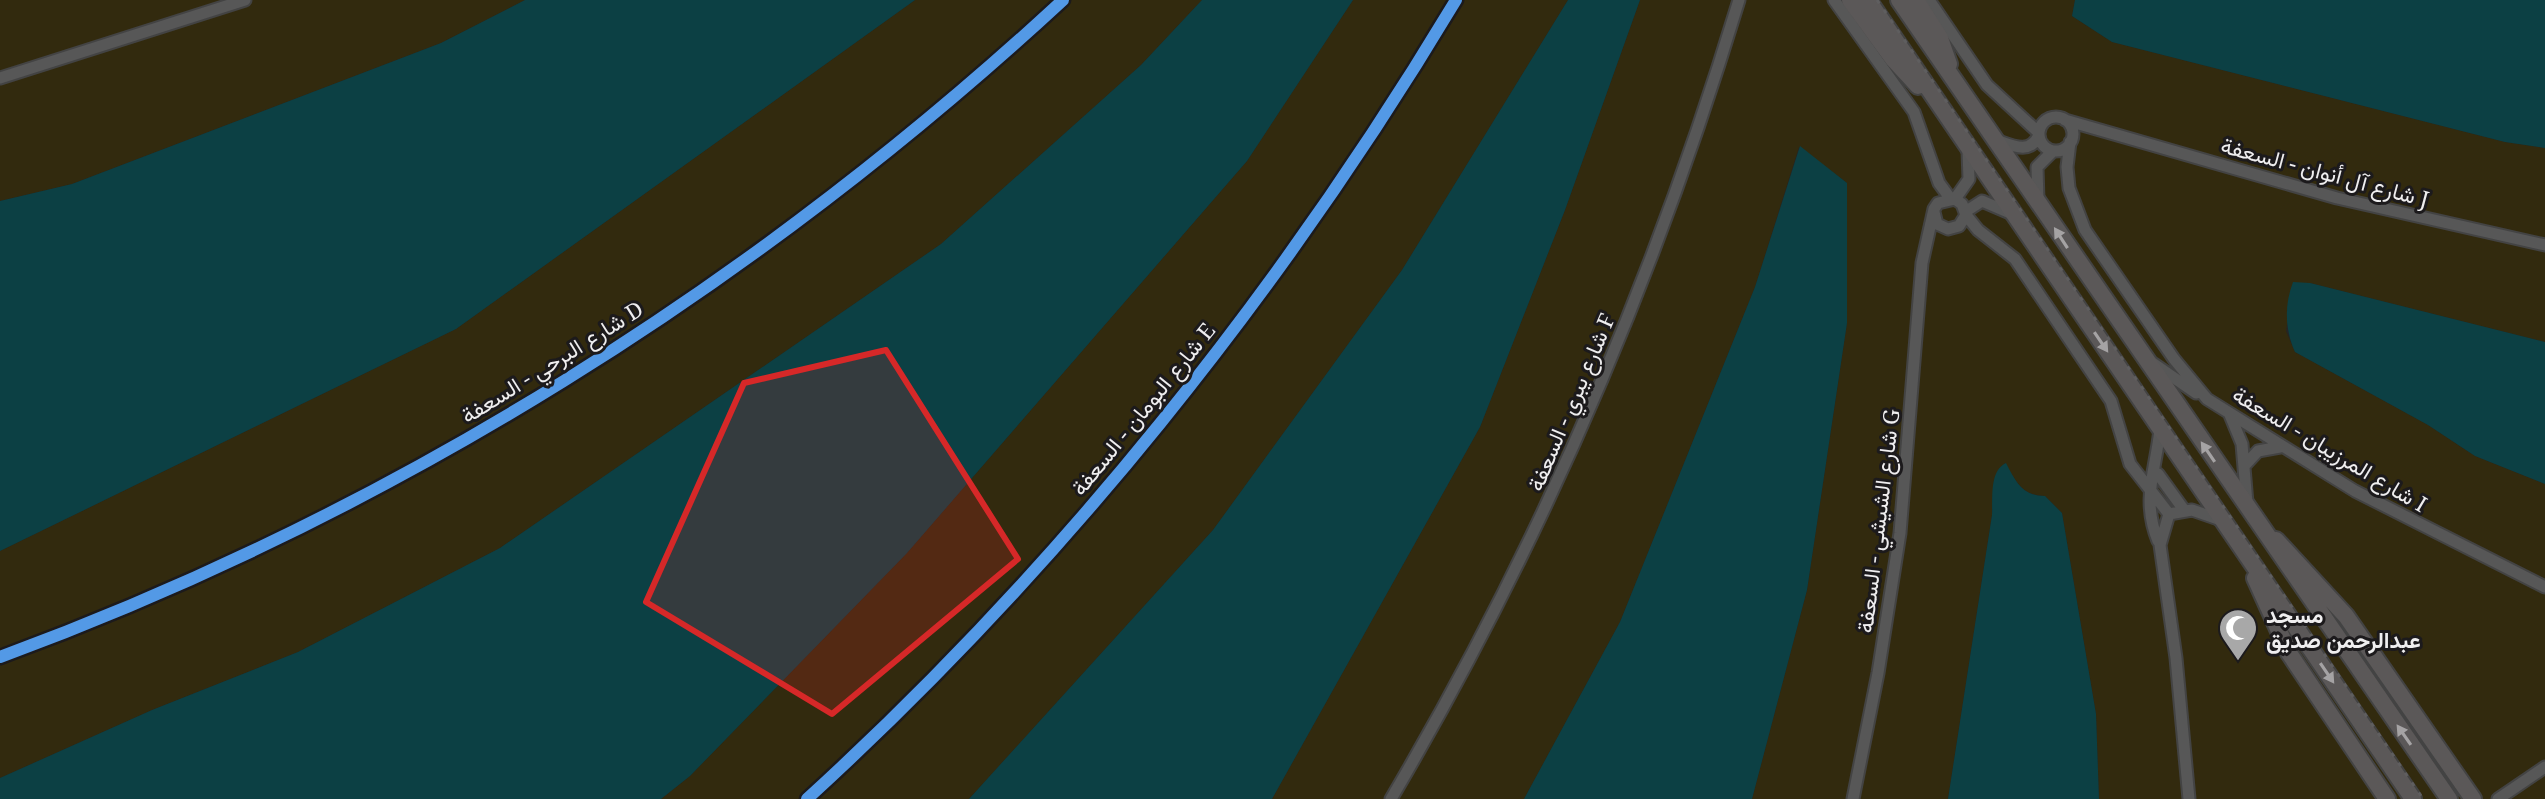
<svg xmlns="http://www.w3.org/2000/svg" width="2545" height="799" viewBox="0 0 2545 799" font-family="'Noto Serif',Vazirmatn,serif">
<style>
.sand{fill:#322a0e}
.water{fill:#0c4044}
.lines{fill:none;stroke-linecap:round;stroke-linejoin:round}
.street-casing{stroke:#434343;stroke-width:15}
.secondary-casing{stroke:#434343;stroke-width:20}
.street{stroke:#575757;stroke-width:11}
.secondary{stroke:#5b5858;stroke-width:16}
.rail{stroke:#5f5e5f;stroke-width:3;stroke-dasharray:4 8;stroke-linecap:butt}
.cycleway-casing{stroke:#1c1a1c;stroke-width:17}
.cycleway{stroke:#5399e6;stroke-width:12}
.oneway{fill:#a5a3a4}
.marked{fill:#d62828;fill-opacity:0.2;stroke:#d62828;stroke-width:6;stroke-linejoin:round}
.labels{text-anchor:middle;stroke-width:6;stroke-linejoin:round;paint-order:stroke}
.street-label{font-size:22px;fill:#efeeef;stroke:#1c1a1c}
.poi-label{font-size:22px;font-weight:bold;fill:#efeeef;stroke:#1c1a1c;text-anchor:start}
</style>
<rect width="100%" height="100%" fill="#252525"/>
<!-- sand -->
<path class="sand" d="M0 0H525L441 43 72 184 0 201Z
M915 0H1202L1141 65 941 244 500 548 298 652 152 710 0 778V551L456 329Z
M1353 0H1568L1402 270 1213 530 969 799H661L690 776 907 553 1247 161Z
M1640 0H2075L2072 16 2112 42 2505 142 2545 148V342L2310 283 2288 317 2286 331 2295 352 2428 425 2475 456 2545 484V799H2099L2096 714 2062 513 2045 496C2021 495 2017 482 2005 463L1994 480 1992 515 1948 799H1752L1807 590 1847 323V183L1799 147 1755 287 1620 622 1524 799H1272L1480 427 1565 210Z"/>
<!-- water -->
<path class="water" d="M525 0H915L456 329 0 551V201L72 184 441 43Z
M1202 0H1353L1247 161 907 553 690 776 661 799H0V778L152 710 298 652 500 548 941 244 1141 65Z
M1568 0H1640L1565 210 1480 427 1272 799H969L1213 530 1402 270Z
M2075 0H2545V148L2505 142 2112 42 2072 16Z
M1800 146 1847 183V323L1807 590 1752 799H1524L1620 622 1755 287Z
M2293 282 2310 283 2545 342V484L2475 456 2428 425 2295 352C2285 329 2284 306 2293 282Z
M2006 463C2016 482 2022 496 2045 496L2062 513 2096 714 2099 799H1948L1992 515C1993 498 1989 471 2006 463Z"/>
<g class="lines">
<defs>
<path id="street" d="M1834 0 1914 112 1939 183 1950 198
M1929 0 1987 85 2039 133
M0 78 245 0
M2039 134a17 17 0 1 1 34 0a17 17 0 1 1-34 0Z
M2065 120 2337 198 2545 245
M1996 140C2013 146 2030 155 2039 135
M2070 142 2067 167 2069 188 2085 230 2174 359 2207 399 2355 491 2545 587
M1955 199 1969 179 1968 151
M2038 201 2037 167 2053 151
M1965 212 1982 201 2010 213
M1966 215 1978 230 2015 259 2111 401 2130 464 2169 514
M2154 364 2196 393
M2230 415 2242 444 2247 503
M2245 465 2258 451 2280 447
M2158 474 2184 510
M2169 514 2160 545 2176 658 2189 799
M2169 514 2192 510 2221 520
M2158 541C2141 499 2156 470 2160 429
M0 657C394 512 755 285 1063 0
M807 799C1061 567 1279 295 1456 0
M1391 799C1540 546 1654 281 1739 0
M1853 799 1878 673 1900 533 1922 263 1934 209 1938 203 1955 199 1962 204 1966 215 1959 226 1948 229 1937 224 1934 212
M2498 799 2545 767"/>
<path id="secondary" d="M1850 0 1893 59 1918 86
M1868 0 2413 799
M1899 0 2449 799
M1916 0 1940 38 1949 64
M2276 540 2346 616 2473 799
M2255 578 2289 653 2387 799"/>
</defs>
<!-- street casing -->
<use href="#street" class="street-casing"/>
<!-- secondary casing -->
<use href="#secondary" class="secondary-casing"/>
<!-- street -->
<use href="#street" class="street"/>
<!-- secondary -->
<use href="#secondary" class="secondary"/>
<!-- rail -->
<path class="rail" d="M1877 0 2423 799"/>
<defs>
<path id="cycleway" d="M0 657C394 512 755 285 1063 0
M807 799C1061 567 1279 295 1456 0"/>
</defs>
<!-- cycleway casing -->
<use href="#cycleway" class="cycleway-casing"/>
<!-- cycleway -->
<use href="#cycleway" class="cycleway"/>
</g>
<!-- one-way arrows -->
<defs><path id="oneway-solid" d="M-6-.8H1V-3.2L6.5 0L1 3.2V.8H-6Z" transform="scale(2)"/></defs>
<g class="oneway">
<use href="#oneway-solid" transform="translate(2061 238) rotate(-123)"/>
<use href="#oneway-solid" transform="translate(2101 342) rotate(56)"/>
<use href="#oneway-solid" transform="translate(2208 452) rotate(-124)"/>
<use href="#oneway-solid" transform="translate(2327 673) rotate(56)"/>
<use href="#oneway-solid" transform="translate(2404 735) rotate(-125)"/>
</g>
<!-- marked area -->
<path class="marked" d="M886 350 1018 559 832 714 646 602 744 383Z"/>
<!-- icons -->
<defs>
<symbol id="mosque-pin" viewBox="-11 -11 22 30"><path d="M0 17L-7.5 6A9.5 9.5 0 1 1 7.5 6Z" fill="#a8a8a8" stroke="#1c1a1c"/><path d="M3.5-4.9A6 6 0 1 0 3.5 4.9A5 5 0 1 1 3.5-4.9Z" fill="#fff"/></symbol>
</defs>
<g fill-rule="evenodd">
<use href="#mosque-pin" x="2216" y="606" width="44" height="60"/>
</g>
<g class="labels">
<!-- street labels -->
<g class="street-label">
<text transform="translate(2325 172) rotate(15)" y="8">شارع آل أنوان - السعفة J</text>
<text transform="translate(552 362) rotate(-32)" y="8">شارع البرحي - السعفة D</text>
<text transform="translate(1571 402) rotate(-67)" y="8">شارع يبري - السعفة F</text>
<text transform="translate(1143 409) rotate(-51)" y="8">شارع البومان - السعفة E</text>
<text transform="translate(2330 449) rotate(31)" y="8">شارع المرزيبان - السعفة I</text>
<text transform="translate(1878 521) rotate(-83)" y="8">شارع الشيشي - السعفة G</text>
</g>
<!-- poi labels -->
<g class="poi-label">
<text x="2266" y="623">مسجد<tspan x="2266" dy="25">عبدالرحمن صديق</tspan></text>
</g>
</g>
</svg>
